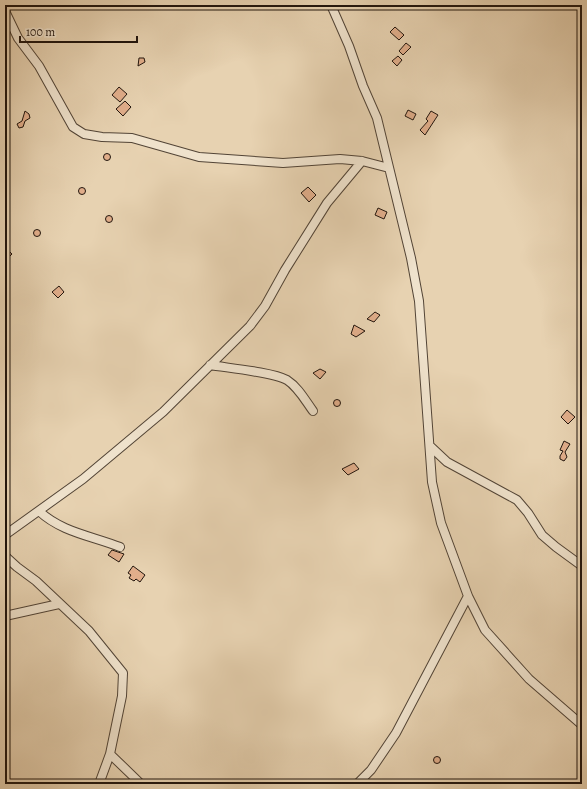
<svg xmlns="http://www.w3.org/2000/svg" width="587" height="789" viewBox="0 0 587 789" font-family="Alegreya,serif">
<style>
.building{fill:#e1ae8b;stroke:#21150d}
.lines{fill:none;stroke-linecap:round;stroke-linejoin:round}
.minor-casing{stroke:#524436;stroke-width:10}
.minor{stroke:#efe2cc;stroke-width:8}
</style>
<rect width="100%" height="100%" fill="#e7d2b1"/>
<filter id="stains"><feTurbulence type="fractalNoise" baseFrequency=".005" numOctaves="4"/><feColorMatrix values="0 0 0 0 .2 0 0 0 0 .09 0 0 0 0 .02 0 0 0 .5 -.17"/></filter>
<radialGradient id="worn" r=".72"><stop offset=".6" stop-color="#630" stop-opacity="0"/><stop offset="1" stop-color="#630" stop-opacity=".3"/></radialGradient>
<!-- building -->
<path class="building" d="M395 27 404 35 399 40 390 32Z
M406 43 411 47 403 55 399 51Z
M398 56 402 60 397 66 392 61Z
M139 58H144L145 62 138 66Z
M119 87 127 94 120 102 112 95Z
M125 101 131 107 123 116 116 109Z
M408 110 416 114 413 120 405 116Z
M25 111 29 114 30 118 25 121 23 127 19 128 17 124 22 121Z
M431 111 438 115 425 135 420 130 428 121 426 119Z
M103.5 157a3.5 3.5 0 1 1 7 0a3.5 3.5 0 1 1-7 0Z
M308 187 316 195 309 202 301 193Z
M78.5 191a3.5 3.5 0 1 1 7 0a3.5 3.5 0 1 1-7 0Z
M378 208 387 212 384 219 375 215Z
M105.5 219a3.5 3.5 0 1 1 7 0a3.5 3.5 0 1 1-7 0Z
M33.5 233a3.5 3.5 0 1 1 7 0a3.5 3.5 0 1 1-7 0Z
M5 247 12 254 5 261Z
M59 286 64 292 58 298 52 292Z
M375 312 380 315 374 322 367 319Z
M354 325 365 331 356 337 351 334Z
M320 369 326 372 320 379 313 373Z
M333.5 403a3.5 3.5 0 1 1 7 0a3.5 3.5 0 1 1-7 0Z
M567 410 575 417 568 424 561 417Z
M564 441 570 444 565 452 567 457 564 461 560 459V456L563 451 560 450Z
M354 463 359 469 348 475 342 469Z
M112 550 124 554 119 562 108 555Z
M133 566 145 575 140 582 136 579 134 581 129 578 131 575 128 573Z
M433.5 760a3.5 3.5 0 1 1 7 0a3.5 3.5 0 1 1-7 0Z"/>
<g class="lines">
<defs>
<path id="minor" d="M331 5 349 46 363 86 377 118 411 258 419 301 432 482 441 523 468 596 485 630 529 679 582 725
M5 11 18 38 39 66 73 127 84 134 102 137 132 138 199 157 283 163 340 159 362 161 389 168
M210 365C228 368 272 372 287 380 298 387 305 400 313 411
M431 447 447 462 517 500 528 513 542 535 556 547 582 566
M39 511C61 532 92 536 120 547
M5 535 83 479 163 412 250 326 265 306 285 270 327 203 362 161
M5 556 17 567 36 581 89 631 123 673 122 696 110 754 99 784
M5 616 59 604
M110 754 141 784
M357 784 371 770 396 733 468 596"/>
</defs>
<!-- minor casing -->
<use href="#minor" class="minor-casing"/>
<!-- minor -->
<use href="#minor" class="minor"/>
</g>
<!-- margin -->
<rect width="587" height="789" fill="none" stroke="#e7d2b1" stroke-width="20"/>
<rect x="6" y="6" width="575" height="777" fill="none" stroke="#21150d" stroke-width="2"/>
<rect x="10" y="10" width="567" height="769" fill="none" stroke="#21150d"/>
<!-- scale -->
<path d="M20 36v6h117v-6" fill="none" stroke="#21150d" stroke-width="2"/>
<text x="26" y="36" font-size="12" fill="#21150d" stroke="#efe2cc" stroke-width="3" paint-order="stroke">100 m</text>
<rect width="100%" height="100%" filter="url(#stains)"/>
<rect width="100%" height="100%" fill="url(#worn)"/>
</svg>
